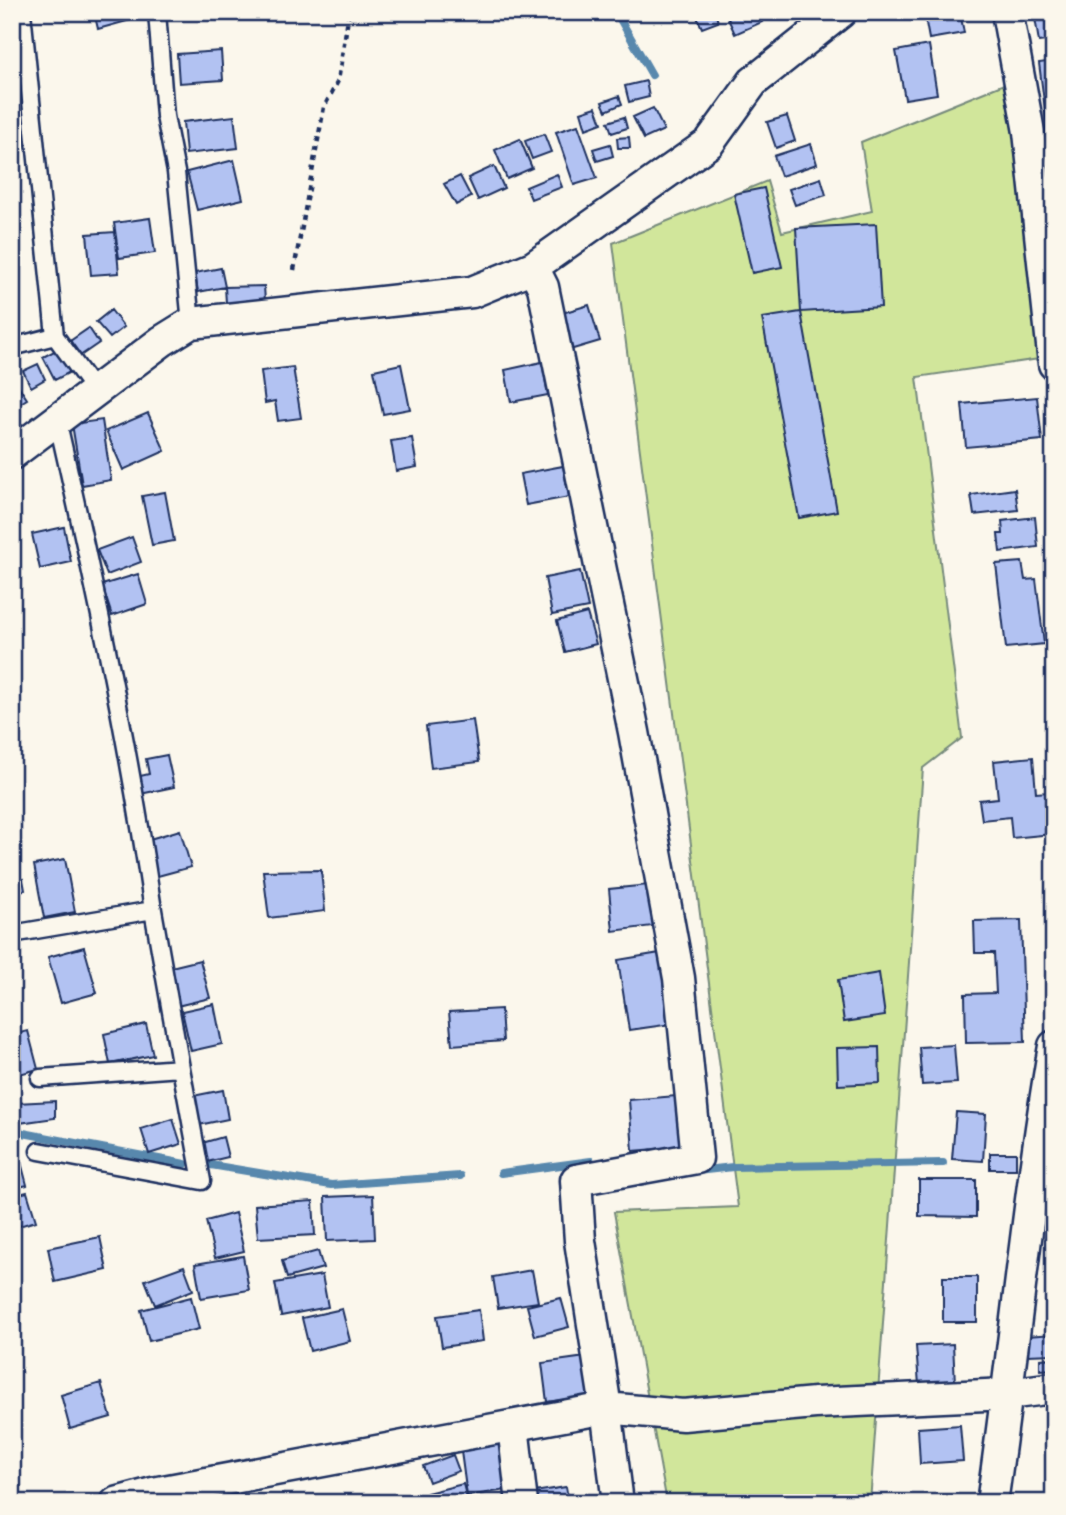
<svg xmlns="http://www.w3.org/2000/svg" width="1066" height="1515" viewBox="0 0 1066 1515" font-family="'Shantell Sans',sans-serif">
<style>
.green{fill:#d1e69b;stroke:#768a7c;stroke-width:2}
.lines{fill:none;stroke-linecap:round;stroke-linejoin:round}
.stream{stroke:#5888ad;stroke-width:8}
.building{fill:#b2c2f2;stroke:#1b2f5e;stroke-width:2}
.service-casing{stroke:#1b2f5e;stroke-width:21}
.minor-casing{stroke:#1b2f5e;stroke-width:35}
.path{stroke:#1b2f5e;stroke-width:4.5;stroke-dasharray:5 5;stroke-linecap:butt}
.service{stroke:#fbf7ec;stroke-width:16}
.minor{stroke:#fbf7ec;stroke-width:30}
</style>
<rect width="100%" height="100%" fill="#fbf7ec"/>
<filter id="ink" filterUnits="userSpaceOnUse"><feTurbulence type="fractalNoise" baseFrequency=".0143" numOctaves="2"/><feDisplacementMap in="SourceGraphic" scale="14" xChannelSelector="R" yChannelSelector="G"/><feConvolveMatrix kernelMatrix="1 2 1 2 8 2 1 2 1" color-interpolation-filters="sRGB"/></filter>
<g filter="url(#ink)">
<!-- green -->
<path class="green" d="M1019 78 1053 357 917 377 962 738 923 768 870 1503H667L614 1212 738 1207 613 243 767 181 782 232 872 211 861 142Z"/>
<g class="lines">
<!-- stream -->
<path class="stream" d="M616 12 652 75
M12 1115 18 1132 185 1164
M211 1165 331 1185 460 1176
M697 1171 733 1167 943 1163
M501 1173 591 1161"/>
</g>
<!-- building -->
<path class="building" d="M94 12H144L145 16 98 29Z
M702 12H715L718 22 702 28 696 15Z
M725 12H758L762 22 735 34Z
M924 12H960L964 33 929 39Z
M1034 12H1054V40L1039 42Z
M929 45 937 94 905 99 896 51Z
M221 51 223 80 179 83 177 54Z
M1054 61V139L1049 140 1039 63Z
M646 81 649 97 629 102 625 86Z
M619 96 622 104 606 111 602 102Z
M596 107 602 123 586 129 581 112Z
M653 108 664 130 644 139 633 117Z
M234 116 238 148 186 154 183 122Z
M787 116 795 141 776 148 767 122Z
M624 117 627 128 612 133 608 122Z
M578 125 597 178 574 185 556 132Z
M544 134 551 152 532 159 525 141Z
M629 137 630 148H618L617 138Z
M520 139 532 168 507 179 495 150Z
M610 144 613 156 597 161 593 149Z
M811 144 817 164 781 176 774 156Z
M234 160 243 199 197 210 187 172Z
M494 166 504 188 478 200 468 178Z
M557 174 562 187 531 199 526 187Z
M460 176 471 197 456 205 444 184Z
M821 178 826 195 795 205 789 189Z
M764 188 782 267 752 273 734 194Z
M150 218 155 253 119 258 114 223Z
M876 224 881 307 801 312 796 228Z
M115 232 119 273 91 275 87 234Z
M221 268 225 287 198 292 195 273Z
M264 286 265 301 226 303 225 287Z
M589 305 600 341 563 352 552 316Z
M111 310 124 327 110 338 96 322Z
M801 312 837 511 799 518 762 318Z
M89 328 99 343 80 356 70 341Z
M58 349 70 372 55 380 43 357Z
M542 362 548 395 511 402 505 370Z
M38 364 45 379 31 387 23 371Z
M401 364 410 409 383 414 374 370Z
M293 367 301 418 278 421 275 401 265 403 261 371Z
M12 376 27 399 12 408Z
M1037 397 1042 440 966 447 962 404Z
M148 413 165 451 123 470 106 431Z
M102 420 111 480 82 485 72 424Z
M412 438 417 467 396 471 391 441Z
M563 466 569 497 526 505 520 474Z
M1015 489 1018 510 974 515 971 495Z
M165 492 174 541 152 545 142 496Z
M1035 517 1038 547 1000 552 998 534H1003L1002 521Z
M64 527 71 562 40 569 32 534Z
M132 537 141 562 107 575 97 550Z
M1022 562 1025 580 1036 579 1044 644 1006 648 996 564Z
M580 571 588 608 552 615 545 578Z
M138 574 147 604 112 616 102 585Z
M587 613 596 644 565 652 557 621Z
M473 720 479 762 431 768 426 726Z
M167 755 174 787 140 794 136 777 149 774 146 759Z
M1033 757 1036 793 1048 792 1052 834 1012 838 1010 817 982 820 979 800 998 798 994 761Z
M180 830 191 867 154 877 143 841Z
M65 859 75 912 44 918 34 865Z
M321 870 325 911 269 918 263 871Z
M23 879 25 890 12 892V881Z
M648 885 653 926 613 931 609 889Z
M1021 920 1025 1042 966 1043 965 994 996 993 994 953H975L974 921Z
M84 947 97 993 61 1003 48 957Z
M660 953 672 1024 629 1030 618 960Z
M200 960 210 998 177 1006 167 968Z
M879 973 885 1016 844 1022 838 980Z
M214 1004 222 1044 191 1051 182 1011Z
M501 1009 503 1041 452 1045 449 1012Z
M146 1024 153 1055 110 1064 104 1034Z
M28 1031 38 1069 12 1076V1035Z
M954 1045 957 1083 922 1085 919 1047Z
M879 1047 880 1083 838 1085 837 1048Z
M223 1090 228 1119 194 1126 188 1097Z
M676 1096 680 1147 633 1151 629 1100Z
M55 1101V1118L19 1123 16 1103Z
M956 1112 986 1114 983 1161 952 1159Z
M173 1119 181 1144 149 1154 141 1129Z
M223 1137 228 1157 207 1162 202 1143Z
M17 1147 27 1185 12 1189V1148Z
M990 1153H1016V1169H990Z
M919 1180H976V1217L919 1216Z
M27 1192 36 1221 12 1228V1196Z
M373 1195 375 1239 327 1241 325 1197Z
M313 1201 315 1235 258 1238 255 1205Z
M235 1213 244 1251 215 1258 206 1221Z
M100 1237 107 1270 55 1282 48 1248Z
M318 1251 323 1268 287 1278 282 1261Z
M243 1256 249 1290 201 1298 195 1264Z
M184 1266 193 1290 155 1305 145 1280Z
M532 1270 538 1302 498 1308 493 1277Z
M322 1275 328 1307 281 1316 275 1283Z
M943 1277H977V1322H943Z
M191 1297 199 1329 149 1341 141 1310Z
M561 1298 569 1327 535 1336 527 1306Z
M342 1309 350 1341 310 1351 302 1318Z
M479 1310 483 1341 442 1347 437 1316Z
M1054 1334V1354L1027 1355 1026 1336Z
M953 1344 955 1383 919 1385 916 1346Z
M586 1357 591 1396 547 1402 542 1363Z
M1054 1358V1369L1040 1370V1359Z
M101 1383 111 1417 70 1429 61 1395Z
M960 1425 963 1461 920 1464 918 1428Z
M500 1438 507 1490 467 1496 460 1444Z
M453 1455 459 1471 429 1482 423 1466Z
M463 1484 468 1503H430L427 1493Z
M566 1487 569 1503H530L528 1493Z"/>
<g class="lines">
<defs>
<path id="service" d="M22 12 55 336
M157 12 165 116 176 172 191 323
M12 347 55 336 95 391
M12 934 153 910C129 745 94 582 57 419
M40 1078 181 1068 153 910
M39 1151 202 1181 181 1068"/>
<path id="minor" d="M1007 12 1029 132 1054 364
M12 454 162 341 191 323 472 292 533 267 709 143 753 82 841 12
M513 1426 522 1503
M116 1503 153 1493C304 1466 455 1437 606 1408L580 1241 576 1180 697 1158 679 978 634 732 543 287 533 267
M618 1503 606 1408 683 1415 815 1403 1007 1394 1054 1388
M992 1503C1014 1351 1028 1197 1054 1046"/>
</defs>
<!-- service casing -->
<use href="#service" class="service-casing"/>
<!-- minor casing -->
<use href="#minor" class="minor-casing"/>
<!-- path -->
<path class="path" d="M294 270 324 107 338 81 349 12"/>
<!-- service -->
<use href="#service" class="service"/>
<!-- minor -->
<use href="#minor" class="minor"/>
</g>
</g>
<!-- margin -->
<rect width="1066" height="1515" fill="none" stroke="#fbf7ec" stroke-width="42"/>
<rect x="21" y="21" width="1024" height="1473" fill="none" stroke="#1b2f5e" stroke-width="2.5" filter="url(#ink)"/>
</svg>
